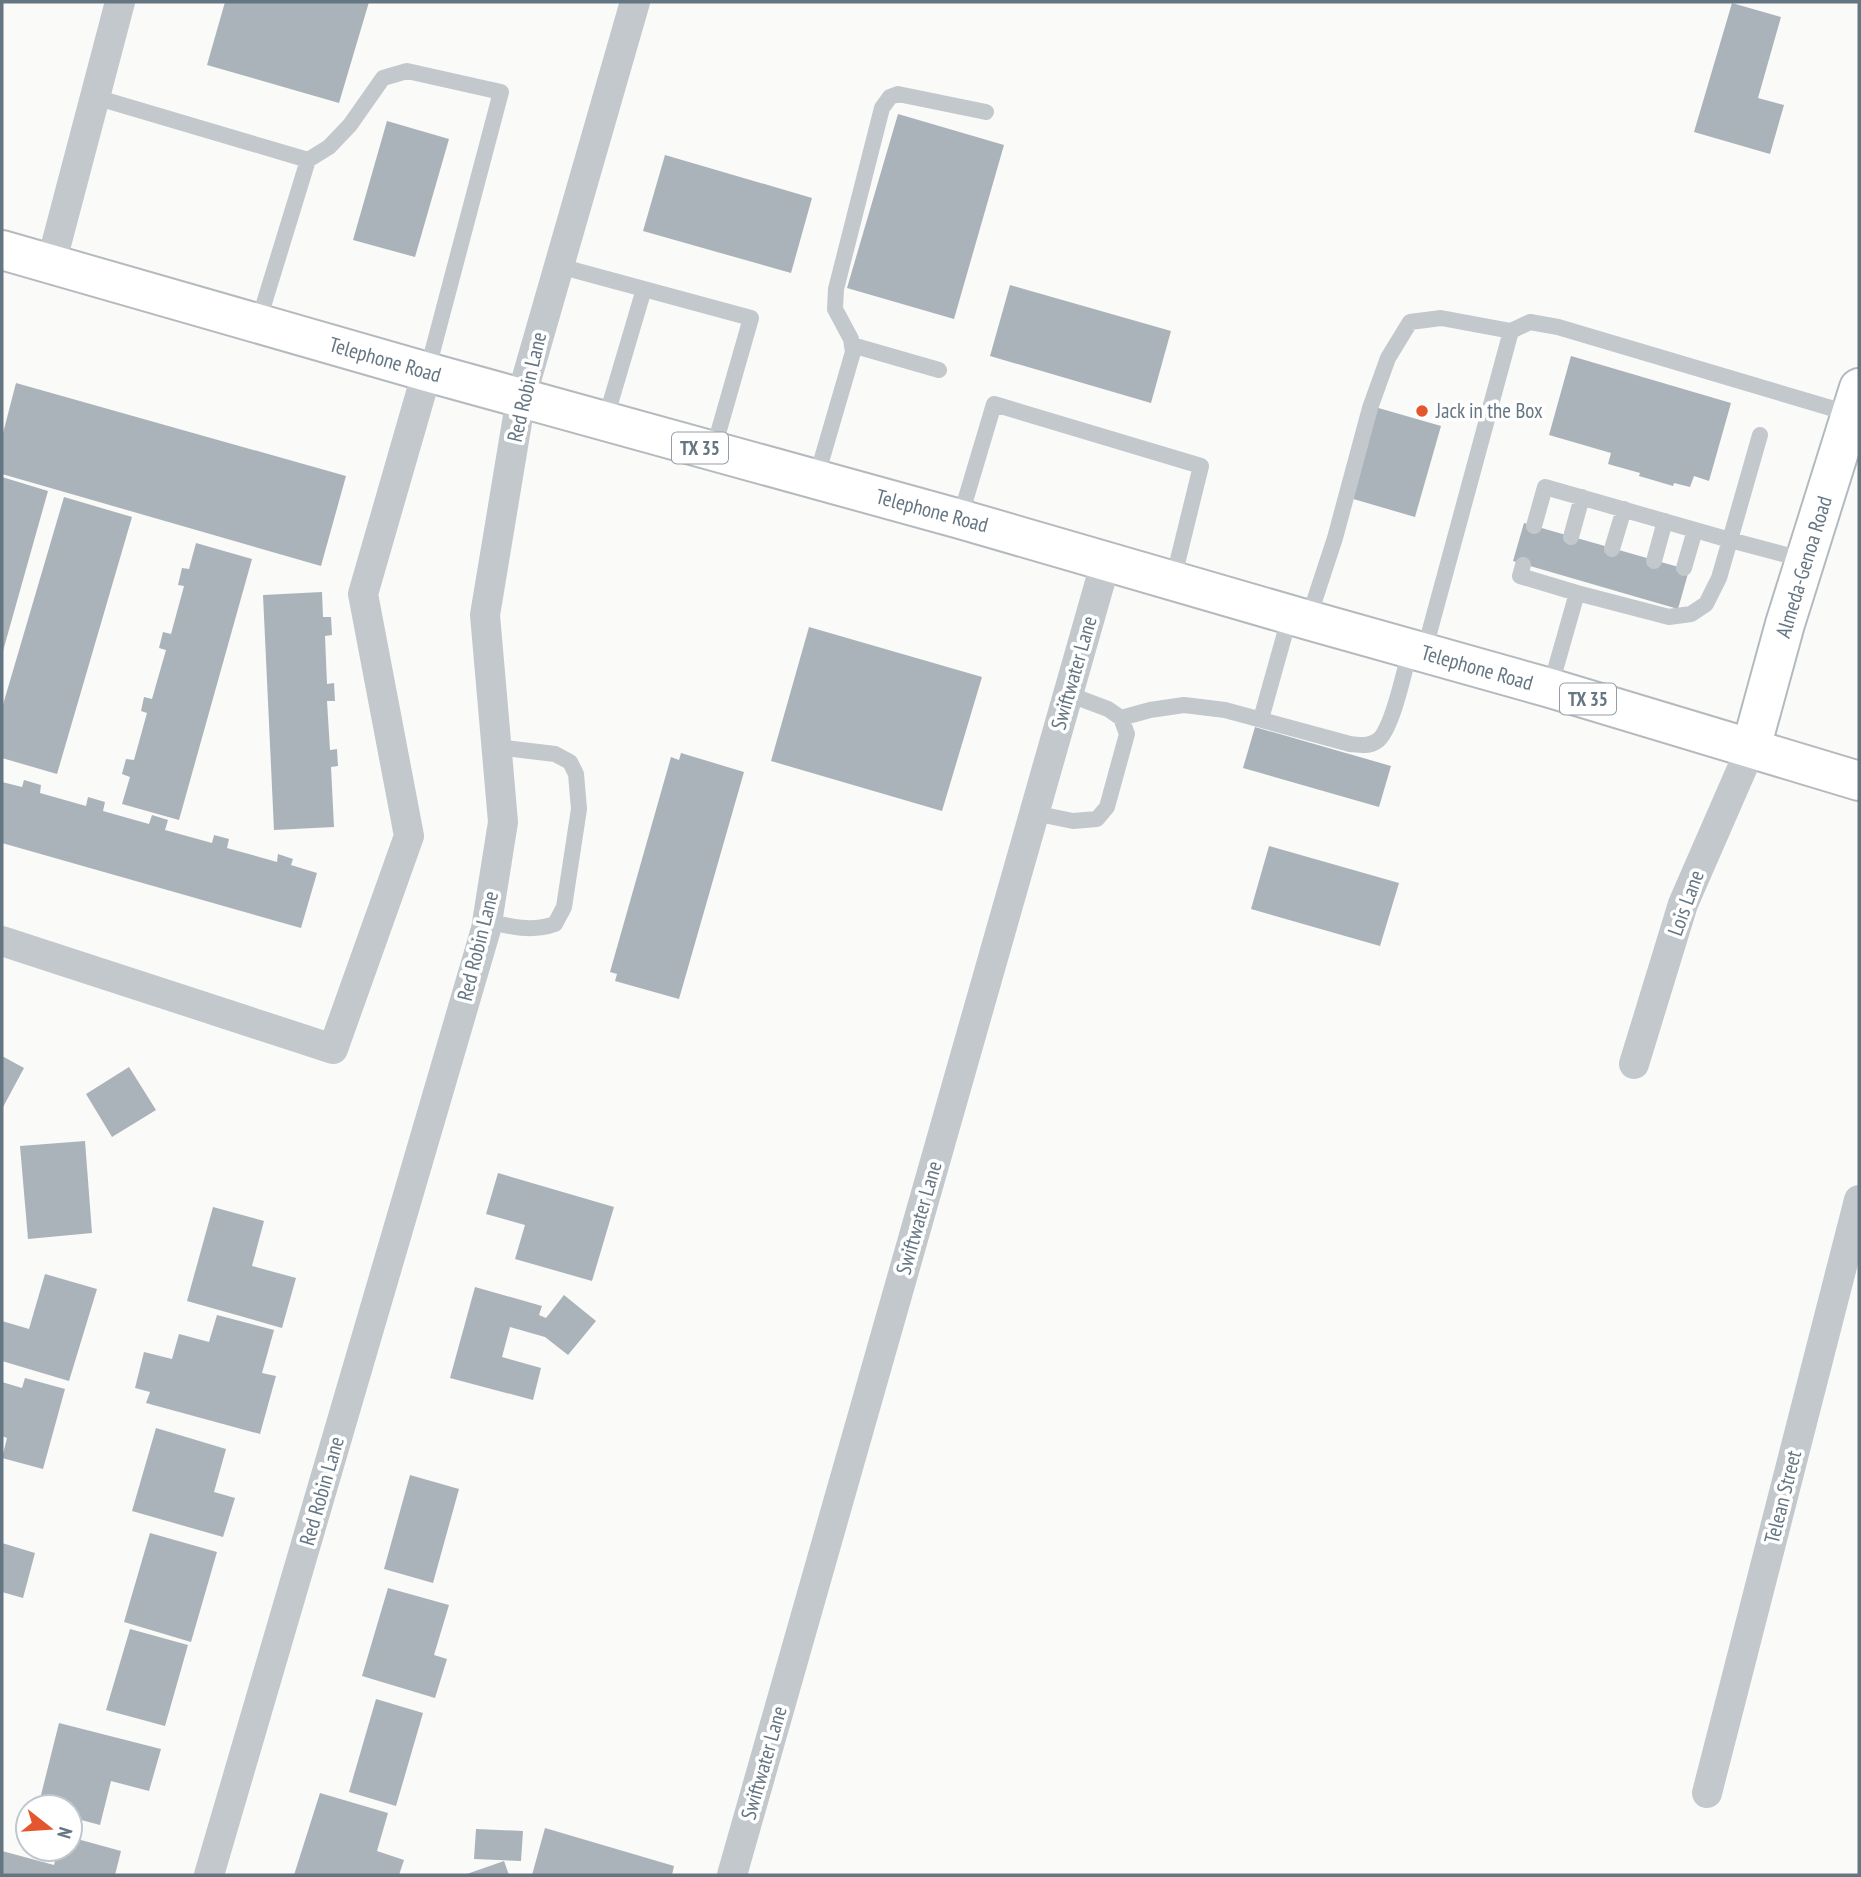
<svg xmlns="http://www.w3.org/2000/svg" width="1861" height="1877" viewBox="0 0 1861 1877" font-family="'PT Sans Narrow',sans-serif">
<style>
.building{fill:#aab3b9}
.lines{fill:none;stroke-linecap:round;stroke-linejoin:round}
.secondary-casing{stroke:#b3babf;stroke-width:42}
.primary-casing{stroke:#b5babe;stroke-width:42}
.service{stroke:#c3c8cc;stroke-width:16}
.minor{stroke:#c3c8cc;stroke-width:30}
.secondary{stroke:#fff;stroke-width:38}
.primary{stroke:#fff;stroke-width:38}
.poi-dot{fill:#e4572e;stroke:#fff;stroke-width:2.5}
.labels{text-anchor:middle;stroke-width:7;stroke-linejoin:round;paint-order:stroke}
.shield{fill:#fff;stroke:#939fa8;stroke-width:2}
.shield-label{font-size:19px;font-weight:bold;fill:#657683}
.street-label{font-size:21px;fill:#657683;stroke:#fff}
.poi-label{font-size:21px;fill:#657683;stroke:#fff;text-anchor:start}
</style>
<rect width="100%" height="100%" fill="#fafaf8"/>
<!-- building -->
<path class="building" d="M225 2H369L339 103 207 65Z
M1732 3 1781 17 1758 98 1784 105 1770 154 1694 132Z
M898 114 1004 145 954 319 847 288Z
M387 121 449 139 415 257 353 240Z
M665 155 812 198 791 273 643 231Z
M1010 285 1171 331 1151 403 990 356Z
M1571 356 1731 403 1709 481 1694 476 1690 487 1674 483 1673 486 1639 476 1640 473 1608 464 1611 453 1549 435Z
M16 383 346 476 321 566 2 474V437Z
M1375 407 1441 426 1415 517 1350 498Z
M2 477 48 491 3 651H2Z
M64 497 132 517 57 774 2 758V708Z
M1524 523 1689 570 1678 609 1513 561Z
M196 543 252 559 179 820 122 804 130 777 122 774 126 759 134 760 147 713 141 711 144 697 152 699 166 650 159 648 163 632 171 634 184 586 178 585 182 568 189 569Z
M322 592 323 617H331L332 635 325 636 327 684 334 683 335 701H327L330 750 337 749 338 766 331 767 334 827 274 830 263 595Z
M809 627 982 677 942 811 771 761Z
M1255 727 1391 766 1379 807 1243 768Z
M681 753 744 772 679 999 615 981 617 974 610 972 671 757 679 760Z
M24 780 41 785 40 793 86 806 88 797 105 802 103 811 149 824 152 815 168 820 165 830 212 843 214 835 229 839 227 848 277 862 278 854 293 859 291 865 317 873 301 928 2 843V782L22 787Z
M1269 846 1399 883 1380 946 1251 909Z
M2 1056 24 1068 2 1109Z
M129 1067 156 1110 112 1137 86 1094Z
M85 1141 92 1233 28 1239 20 1146Z
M498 1173 614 1207 592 1281 515 1259 525 1225 486 1214Z
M213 1207 264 1221 252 1266 296 1278 282 1328 187 1301Z
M45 1274 97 1289 69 1381 2 1361V1321L29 1329Z
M475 1287 542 1306 539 1315 546 1318 564 1295 596 1321 568 1355 545 1337 510 1327 502 1357 541 1368 533 1400 450 1378Z
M217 1315 274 1330 262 1373 276 1376 260 1434 146 1403 150 1392 135 1388 144 1352 172 1359 179 1334 209 1342Z
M25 1378 65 1389 43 1469 2 1458 7 1438 2 1436V1382L22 1388Z
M156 1428 226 1449 214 1492 235 1498 223 1537 132 1511Z
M410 1475 459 1489 433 1583 384 1569Z
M150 1533 217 1552 191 1642 124 1622Z
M2 1543 35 1553 23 1598 2 1592Z
M388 1588 449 1605 434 1655 447 1659 435 1698 362 1676Z
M130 1629 188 1645 165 1726 106 1710Z
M376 1699 423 1713 396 1806 349 1792Z
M59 1723 161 1749 149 1791 111 1781 100 1825 70 1817V1807H38Z
M320 1793 388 1813 377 1851 404 1860 399 1875H294Z
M545 1828 674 1866 672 1875H532Z
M476 1829 523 1831 521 1861 474 1859Z
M70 1837 121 1851 115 1875H2V1851L54 1865 58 1849H70Z
M504 1861 509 1875H464Z"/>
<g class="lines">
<defs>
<path id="secondary" d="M1751 748 1785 624 1859 388"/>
<path id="primary" d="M2 250 427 372 960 519 1308 620 1550 688 1859 781"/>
</defs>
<!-- secondary casing -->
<use href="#secondary" class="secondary-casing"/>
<!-- primary casing -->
<use href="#primary" class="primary-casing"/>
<!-- service -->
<path class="service" d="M95 97 308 160
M559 266 751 318 713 451
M258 323 308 160 329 147 350 125 383 78 407 71 501 92 427 372
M852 345 939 370
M605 421 644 289
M816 479 853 352 851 339 835 309 836 289 882 108 890 97 898 94 986 112
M960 518 994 404 1201 466 1173 580
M1534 526 1545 487 1730 540 1760 435
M1571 537 1582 497
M1612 549 1624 509
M1654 561 1665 521
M1523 565 1520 576 1577 593
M1684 568 1695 530
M1308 620 1335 538 1370 408 1388 358 1410 322 1441 318 1511 331
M1424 652 1511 331 1530 322 1558 327 1851 414
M1550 688 1577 593 1669 617 1691 614 1706 604 1719 578 1730 540 1805 560
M1121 718 1150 710 1184 705 1225 710 1350 744C1360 745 1368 747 1377 741 1392 731 1405 669 1410 649
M1261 719 1290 615
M1034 813 1073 821 1097 819 1107 807 1127 734 1121 718 1108 709 1068 694
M487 921C511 927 532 932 555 924L564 907 579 809 576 774 570 762 555 754 496 747"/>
<!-- minor -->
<path class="minor" d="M51 264 120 2
M2 941 333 1049 409 836 363 594 427 372
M1634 1064 1683 904 1751 748
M1707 1793 1859 1200
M209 1875 486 929 503 822 485 615 521 398 635 2
M732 1875 1106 561"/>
<!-- secondary -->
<use href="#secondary" class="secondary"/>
<!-- primary -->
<use href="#primary" class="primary"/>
</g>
<!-- markers -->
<circle class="poi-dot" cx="1422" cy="411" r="7"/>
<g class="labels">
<!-- shield labels -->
<g class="shield">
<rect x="672" y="432.5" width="56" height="31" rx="5"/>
<rect x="1560" y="683.5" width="56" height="31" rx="5"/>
</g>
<g class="shield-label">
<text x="700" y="455">TX 35</text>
<text x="1588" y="706">TX 35</text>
</g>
<!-- street labels -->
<g class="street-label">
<text transform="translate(385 360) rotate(16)" y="7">Telephone Road</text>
<text transform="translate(527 387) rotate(-77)" y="7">Red Robin Lane</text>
<text transform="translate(932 511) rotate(15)" y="7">Telephone Road</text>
<text transform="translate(1804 567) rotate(-73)" y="7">Almeda-Genoa Road</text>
<text transform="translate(1477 668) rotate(16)" y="7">Telephone Road</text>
<text transform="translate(1074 673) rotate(-74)" y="7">Swiftwater Lane</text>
<text transform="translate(1686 903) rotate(-70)" y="7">Lois Lane</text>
<text transform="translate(478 946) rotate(-76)" y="7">Red Robin Lane</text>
<text transform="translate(919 1218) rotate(-74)" y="7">Swiftwater Lane</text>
<text transform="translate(322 1491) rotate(-74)" y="7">Red Robin Lane</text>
<text transform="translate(1783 1497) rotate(-76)" y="7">Telean Street</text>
<text transform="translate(764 1763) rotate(-74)" y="7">Swiftwater Lane</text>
</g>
<!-- poi labels -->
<g class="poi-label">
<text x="1436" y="418">Jack in the Box</text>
</g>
</g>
<!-- border -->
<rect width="1861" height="1877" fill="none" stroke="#657683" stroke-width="7"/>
<!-- north arrow -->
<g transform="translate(49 1828) rotate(107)"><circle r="33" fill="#ffffff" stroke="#c1c8cd" stroke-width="2"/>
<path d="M0-5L12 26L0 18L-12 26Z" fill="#e4572e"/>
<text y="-10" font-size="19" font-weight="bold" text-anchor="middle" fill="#657683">N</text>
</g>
</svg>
